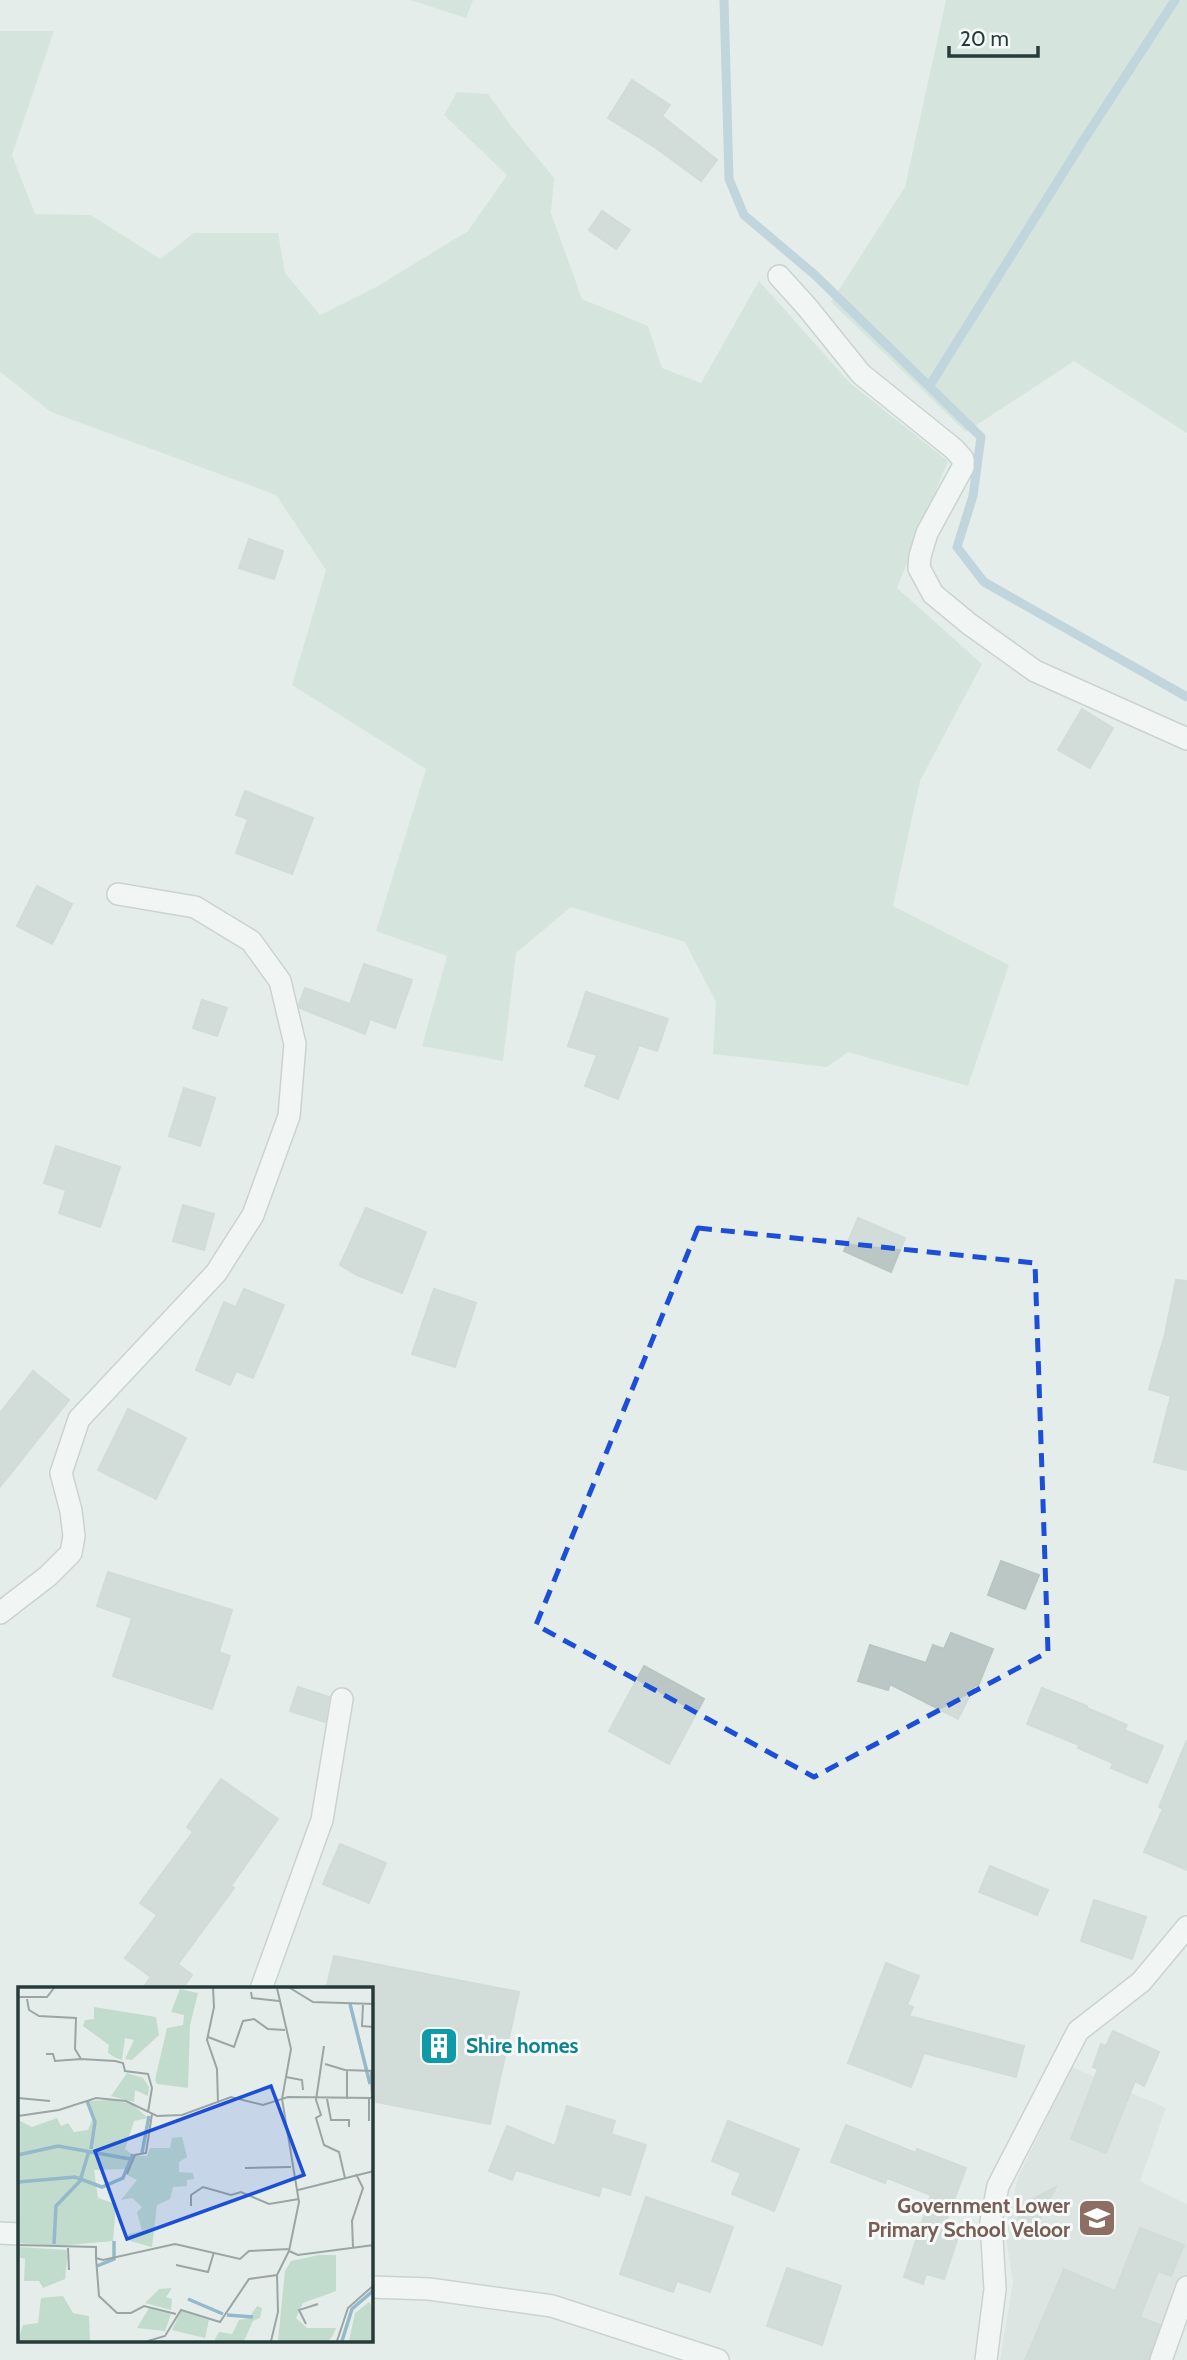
<svg xmlns="http://www.w3.org/2000/svg" width="1187" height="2360" viewBox="0 0 1187 2360" font-family="Cabin,sans-serif">
<style>
.built{fill:#d3dcda}
.green{fill:#c1dbcc}
.lines{fill:none;stroke-linecap:round;stroke-linejoin:round}
.stream{stroke:#94b9cb;stroke-width:9}
.building{fill:#bbc7c4;stroke:#b8c6c2;stroke-width:2}
.minor-casing{stroke:#a8b4b2;stroke-width:24}
.minor{stroke:#fff;stroke-width:21}
.marked{fill:none;stroke:#1d4ed8;stroke-width:5;stroke-dasharray:14 9;stroke-linejoin:round}
.labels{text-anchor:middle;stroke-width:6;stroke-linejoin:round;paint-order:stroke}
.culture-label{font-size:21px;font-weight:bold;fill:#0d838f;stroke:#f5f9f8;text-anchor:start}
.education-label{font-size:21px;font-weight:bold;fill:#785e54;stroke:#f5f9f8;text-anchor:end}
.inset-river{fill:none;stroke:#94b9cb;stroke-width:3.5}
.inset-road{fill:none;stroke:#99a6a4;stroke-width:2}
.view{fill:#1d4ed8;fill-opacity:0.15;stroke:#1d4ed8;stroke-width:3.5}
.inset-edge{fill:none;stroke:#263c3a;stroke-width:3.5}
</style>
<rect width="100%" height="100%" fill="#e5edeb"/>
<!-- built -->
<path class="built" d="M1072 2067 1166 2108 1140 2181 1187 2204V2274L1150 2360H1000L1013 2282 1005 2232 1018 2177Z"/>
<!-- green -->
<path class="green" d="M410 0H473L466 18Z
M946 0H1187V433L1074 361 966 432 831 302 905 187Z
M0 31H54L12 155 35 214 91 215 160 259 194 233H278L285 273 320 315 376 287 468 231 507 175 444 115 457 92 488 94 512 127 554 178 551 213 582 299 648 326 662 368 701 383 759 281 850 383 948 461 897 588 982 664 920 781 893 906 1009 965 968 1086 848 1052 827 1067 713 1054 716 1002 685 942 571 907 516 953 503 1061 422 1046 447 956 376 931 426 769 292 685 326 570 276 495 51 412 0 372Z"/>
<g class="lines">
<!-- stream -->
<path class="stream" d="M724 0 729 179 744 215 815 275 981 437 973 496 957 547 984 582 1187 697
M930 385 1083 141 1175 0"/>
</g>
<!-- building -->
<path class="building" d="M632 80 670 105 662 116 717 160 701 181 656 148 608 118Z
M602 211 630 230 616 249 589 230Z
M249 539 283 551 274 579 239 568Z
M1082 709 1113 728 1090 768 1058 750Z
M245 791 313 818 292 874 236 853 248 819 236 815Z
M37 886 72 904 52 944 17 926Z
M364 964 412 980 395 1028 370 1019 365 1034 300 1008 299 1004 305 988 350 1004Z
M586 992 668 1019 657 1051 639 1045 618 1099 585 1086 597 1055 568 1046Z
M202 1000 227 1008 217 1036 193 1028Z
M184 1088 215 1098 200 1146 169 1136Z
M56 1146 120 1167 100 1227 59 1213 66 1190 44 1183Z
M183 1205 214 1214 204 1250 173 1241Z
M366 1208 426 1232 402 1293 357 1275 340 1265Z
M858 1218 905 1238 891 1272 844 1251Z
M1176 1280 1187 1281V1470L1154 1462 1171 1396 1149 1389 1165 1334Z
M244 1289 284 1305 253 1378 236 1371 230 1385 196 1370 224 1302 236 1307Z
M434 1289 476 1303 455 1367 412 1354Z
M33 1371 69 1400 0 1487V1413Z
M128 1409 186 1438 156 1499 98 1470Z
M1001 1561 1039 1575 1025 1609 988 1595Z
M108 1572 232 1610 219 1652 230 1656 212 1709 113 1676 132 1618 97 1606Z
M951 1633 993 1649 978 1686 975 1685 958 1719 890 1684 888 1690 858 1681 870 1645 926 1663 933 1645 944 1649Z
M644 1666 704 1699 669 1764 609 1731Z
M298 1687 329 1697 325 1722 290 1711Z
M1042 1688 1087 1706V1708L1127 1725 1124 1730 1163 1746 1147 1783 1111 1768 1113 1763 1078 1748 1079 1745 1027 1724Z
M1187 1740V1870L1144 1852 1163 1809 1159 1807Z
M221 1779 278 1819 231 1886 234 1888 178 1964 192 1975 182 1989H142L151 1977 125 1958 157 1915 140 1903 193 1832 187 1827Z
M340 1844 386 1863 369 1903 323 1884Z
M990 1866 1048 1890 1037 1915 979 1892Z
M1094 1900 1146 1917 1132 1959 1081 1941Z
M334 1956 519 1992 490 2124 371 2101V1989H326Z
M886 1963 919 1976 907 2005 913 2007 909 2016 1024 2046 1016 2077 924 2053 911 2087 848 2063Z
M1113 2031 1159 2052 1144 2086 1135 2081 1106 2153 1071 2139 1098 2069 1093 2067 1101 2044 1106 2046Z
M567 2106 615 2121 611 2134 646 2145 630 2195 602 2186 599 2196 516 2170 512 2180 489 2171 507 2126 555 2146Z
M728 2121 799 2149 774 2211 732 2194 741 2173 712 2161Z
M846 2125 916 2153 917 2149 966 2168 942 2232 958 2237 944 2279 926 2274 923 2284 904 2277 931 2195 887 2178 885 2183 831 2162Z
M1056 2187 1033 2232 1019 2220 1018 2212 1021 2205Z
M646 2197 733 2227 710 2292 677 2281 673 2292 620 2274Z
M1140 2228 1184 2245 1171 2276 1158 2271 1140 2317 1160 2325 1148 2360H1025L1064 2269 1115 2291Z
M787 2268 841 2286 822 2345 767 2326Z"/>
<g class="lines">
<defs>
<path id="minor" d="M779 276 807 307 861 374 954 449 963 459V467L927 533 920 556 919 568 933 594 968 623 1035 671 1187 739
M0 1613 48 1576 71 1553 74 1536 71 1511 61 1473 79 1419 216 1273 253 1215 289 1116 295 1044 280 981 251 941 195 907 118 894
M261 1989 322 1820 342 1699
M0 2233 19 2234
M371 2287 429 2289 552 2306 718 2360
M986 2360 995 2289 991 2221 998 2186 1078 2031 1141 1982 1187 1927
M1161 2360 1187 2287"/>
</defs>
<!-- minor casing -->
<use href="#minor" class="minor-casing"/>
<!-- minor -->
<use href="#minor" class="minor"/>
</g>
<!-- marked area -->
<path d="M0 0H1187V2360H0ZM698 1228 1035 1263 1048 1652 814 1777 536 1625Z" fill="#e5edeb" fill-opacity=".55" fill-rule="evenodd"/>
<path class="marked" d="M698 1228 1035 1263 1048 1652 814 1777 536 1625Z"/>
<!-- icons -->
<defs>
<symbol id="building-square" viewBox="-11 -11 22 22"><rect x="-9" y="-9" width="18" height="18" rx="4" fill="#0f9aa8" stroke="#f5f9f8"/><path d="M-4-6H4V6H1V3H-1V6H-4ZM-2.5-4.3h1.7v1.8h-1.7ZM.8-4.3h1.7v1.8H.8ZM-2.5-1h1.7V.8h-1.7ZM.8-1h1.7V.8H.8Z" fill="#fff"/></symbol>
<symbol id="school-square" viewBox="-11 -11 22 22"><rect x="-9" y="-9" width="18" height="18" rx="4" fill="#8d6e63" stroke="#f5f9f8"/><path d="M0-5L7-2L0 1L-7-2ZM-4 1L0 2.5L4 1V4Q0 6-4 4Z" fill="#fff"/></symbol>
</defs>
<g fill-rule="evenodd">
<use href="#building-square" x="417" y="2024" width="44" height="44"/>
<use href="#school-square" x="1075" y="2196" width="44" height="44"/>
</g>
<g class="labels">
<!-- culture labels -->
<g class="culture-label">
<text x="466" y="2053">Shire homes</text>
</g>
<!-- education labels -->
<g class="education-label">
<text x="1070" y="2213">Government Lower<tspan x="1070" dy="24">Primary School Veloor</tspan></text>
</g>
</g>
<!-- overview -->
<g transform="translate(18 1987)">
<rect width="355" height="355" fill="#e5edeb"/>
<path d="M162 2 180 6 172 38 170 101 139 97 137 93 149 41 165 38 166 28 153 25ZM76 20 138 30 141 48 114 73 107 72 116 53 107 51 104 73 98 71 90 66 91 58 65 39 67 33 76 32ZM109 86 125 91 131 100 130 109 117 103 116 115 93 109ZM95 113 114 117 130 131 116 134 107 162 115 168 109 182 76 183 80 211 98 217 95 254 39 259 0 256V133L14 140 39 131 43 139 50 136 56 145 70 143 76 128 69 114ZM164 150 169 170 161 175V185L175 186 176 192 169 193V199L155 200 152 212 139 218 134 260 112 254 110 247 124 244 119 225 124 220 114 211 103 213 119 193 109 188 118 169H129L132 161H152L154 151ZM0 260 50 263 47 292 25 301 21 294H6L7 272 0 270ZM301 268H318V304L285 316 278 331 289 341H318L315 348 311 354H260L267 284 273 274ZM154 301 148 310 154 312 153 323 127 316 141 302ZM45 309 55 326 71 329 72 354H0L5 338 20 336 23 311ZM351 315 355 321V354H331L337 326ZM239 319 244 321 242 331 235 334 226 354H196L201 345 214 347 221 333 231 331ZM131 321 153 327 147 344 119 341ZM163 324 191 333 187 351 154 343Z" fill="#c1dbcc"/>
<path class="inset-river" d="M332 17 352 97M69 114 77 135 73 162M124 166 131 129M0 168 40 159 112 172M0 195 57 190 84 200 105 191 115 167M36 257 38 219 62 194 71 164M79 279 96 272V254M170 312 205 327M209 328 235 330M324 354 334 322 356 303"/>
<path class="inset-road" d="M195 1 196 20 189 53 199 82 200 116M272 1 295 15 356 17M233 5 234 11 261 14M0 10H29L36 1M9 12 11 23 21 29 58 31 57 62 63 72 97 74 105 76 107 84 130 87 134 101 130 125M345 17 344 39 356 40M190 50 216 60 225 34 236 32 250 42 267 43M306 59 298 113 303 128 298 131 306 158 321 165 327 191M28 67H35L37 74 63 72M307 77 327 83 356 84M329 83V112M353 84 354 111M268 90 284 93 285 103M0 111 32 114M351 111V134M309 112 313 133H331V140M0 129 41 123 78 111 108 114 139 129 164 128 213 110 245 118 270 110 356 111M227 181 273 180M109 187 117 168 128 166 134 127M280 203 356 184M173 219V208L185 200 213 208 223 205 251 217 281 212M0 258 78 260V271L85 273 157 257 222 272 231 264 271 262M335 260 334 234 345 201 338 187M50 261 51 283M271 264 280 268 356 258M78 271 81 309 99 326H113L126 319 158 327M158 278 190 285 196 265M288 337 281 323 300 317M130 354 147 349 163 323 202 335 231 292 259 288 271 264 281 215 264 112 273 62 259 1M253 354 260 325 259 288M319 354 330 321 356 298"/>
<path class="view" d="M253 99 286 188 109 252 77 164Z"/>
<rect width="355" height="355" class="inset-edge"/>
</g>
<!-- scale -->
<path d="M949 46v10h89v-10" fill="none" stroke="#263c3a" stroke-width="3.5"/>
<text x="960" y="46" font-size="21" fill="#263c3a" stroke="#f5f9f8" stroke-width="5" paint-order="stroke">20 m</text>
</svg>
